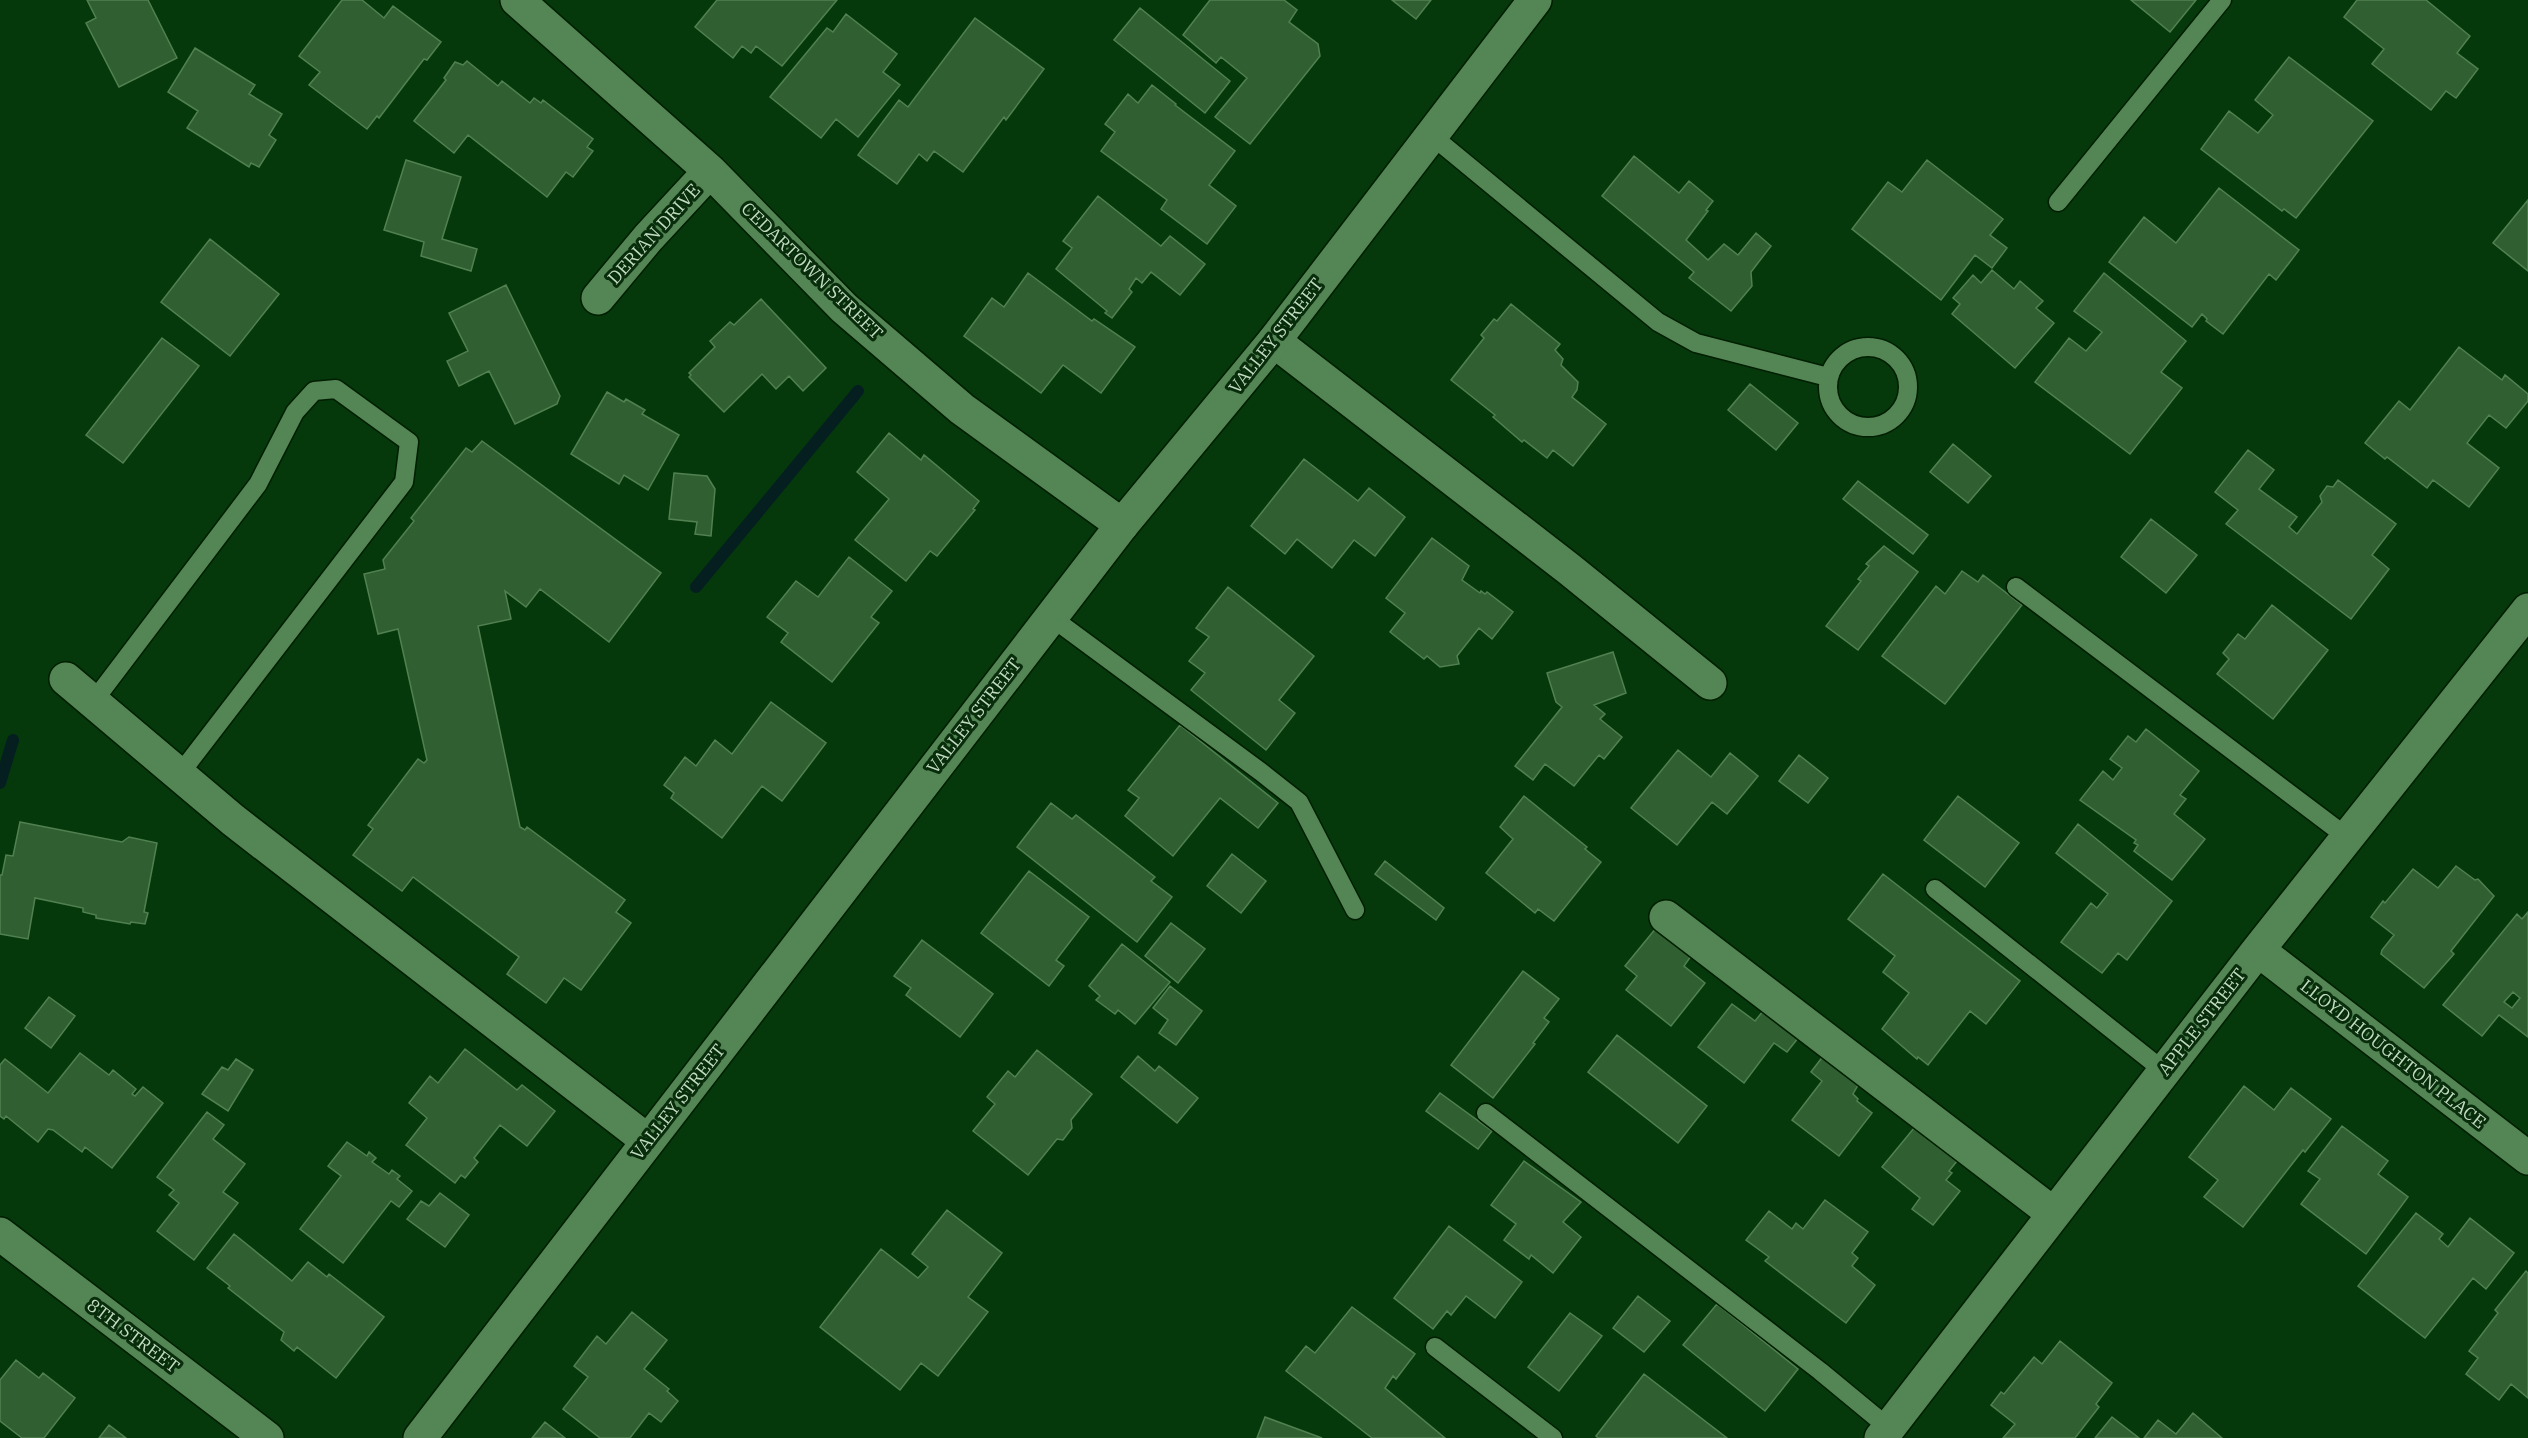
<svg xmlns="http://www.w3.org/2000/svg" width="2528" height="1438" viewBox="0 0 2528 1438" font-family="'IBM Plex Serif',serif">
<style>
.lines{fill:none;stroke-linecap:round;stroke-linejoin:round}
.stream{stroke:#051f21;stroke-width:12}
.building{fill:#306032;stroke:#518151;stroke-width:1.5;fill-rule:evenodd}
.lane-casing{stroke:#001e00;stroke-width:21}
.street-casing{stroke:#001e00;stroke-width:36}
.secondary-casing{stroke:#001e00;stroke-width:36}
.lane{stroke:#548555;stroke-width:18}
.street{stroke:#548555;stroke-width:33}
.secondary{stroke:#548555;stroke-width:33}
.labels{text-anchor:middle;stroke-width:6;stroke-linejoin:round;paint-order:stroke}
.street-label{font-size:18px;fill:#c2dcc1;stroke:#082d0b}
</style>
<rect width="100%" height="100%" fill="#05390c"/>
<g class="lines">
<!-- stream -->
<path class="stream" d="M696 587 858 391
M0 783 13 740"/>
</g>
<!-- building -->
<path class="building" d="M87 0H148L177 58 119 87 86 23 96 18Z
M342 0H362L384 18 393 6 441 42 427 60 424 59 379 118 377 116 367 129 309 85 320 72 299 56Z
M717 0H837L782 66 756 46 751 53 742 46 733 58 695 27Z
M1210 0H1284L1297 10 1289 22 1318 44 1320 56 1250 144 1215 117 1247 78 1221 57 1216 63 1183 35Z
M1392 0H1431L1416 19Z
M2131 0H2196L2170 32Z
M2357 0H2426L2470 36 2457 53 2478 69 2456 98 2446 91 2431 110 2372 64 2384 49 2344 17Z
M1140 8 1230 81 1205 113 1114 40Z
M846 14 897 54 883 72 900 85 858 137 836 119 821 138 770 97 827 28 833 32Z
M975 18 1044 69 1006 120 1004 117 963 172 934 151 927 161 919 154 897 184 858 155 899 100 908 107Z
M195 48 255 85 249 94 282 114 269 135 276 140 259 167 251 163 249 167 187 128 198 111 168 92Z
M2289 57 2373 121 2296 218 2284 209 2282 211 2201 149 2229 111 2258 133 2273 115 2255 100Z
M467 61 498 86 502 81 530 103 534 98 541 103 543 100 593 139 587 147 593 151 573 177 566 172 547 197 468 135 454 153 414 121 446 80 444 78 455 62 463 65Z
M1152 85 1176 104 1175 105 1235 151 1209 185 1236 206 1207 244 1161 209 1167 200 1101 151 1115 132 1105 124 1128 94 1138 103Z
M1634 156 1679 193 1689 181 1713 201 1706 210 1708 211 1686 240 1708 260 1724 244 1738 255 1756 233 1771 246 1751 272 1752 286 1731 311 1689 278 1694 272 1602 196Z
M406 160 461 177 442 239 477 249 471 271 421 256 424 242 384 230Z
M1927 160 2003 219 1990 235 2007 248 1992 268 1975 255 1941 300 1852 229 1888 182 1902 192Z
M2219 188 2299 250 2276 280 2269 274 2223 334 2206 321 2207 319 2202 314 2192 327 2109 262 2144 217 2176 243Z
M1098 196 1161 246 1170 236 1205 264 1180 295 1151 272 1142 283 1136 278 1129 289 1132 292 1112 318 1105 313 1107 311 1056 269 1072 248 1063 241Z
M2528 200V271L2493 243Z
M210 239 279 294 230 356 161 302Z
M1992 270 2014 289 2020 281 2043 301 2036 308 2054 323 2015 368 1952 314 1960 304 1953 298 1973 275 1981 283Z
M1028 273 1092 321 1094 319 1135 347 1101 393 1063 365 1041 393 964 336 992 298 1004 307Z
M2104 273 2186 341 2161 372 2182 388 2130 454 2035 382 2069 338 2086 351 2102 332 2074 311Z
M506 285 560 396 557 404 515 424 489 371 459 386 447 361 468 351 449 313Z
M761 299 826 368 803 391 789 376 776 389 762 374 724 412 689 377 691 375 689 373 715 347 710 341 730 322 734 325Z
M1511 304 1560 344 1555 350 1563 359 1561 365 1578 382 1577 390 1572 397 1606 424 1573 466 1553 450 1547 458 1524 440 1522 442 1493 417 1495 415 1451 380 1484 338 1481 335 1494 319 1497 321Z
M162 338 199 366 123 463 86 435Z
M2459 347 2502 380 2505 375 2528 394V401L2506 428 2489 415 2467 443 2499 468 2469 507 2433 480 2427 488 2387 457 2385 459 2365 443 2399 401 2410 410Z
M1750 384 1798 423 1776 450 1728 410Z
M607 392 624 402 626 399 645 410 642 414 679 435 648 490 624 475 619 484 571 454Z
M889 433 921 460 924 455 979 501 973 509 975 510 937 556 930 551 906 581 855 540 889 499 857 472Z
M482 441 661 573 609 642 540 589 526 607 505 591 511 619 478 626 520 827 525 830 527 827 625 900 616 912 631 923 581 990 564 978 546 1003 507 974 519 957 413 877 402 891 353 855 373 829 368 825 418 759 424 763 427 760 398 629 378 634 364 574 385 569 383 560 414 521 411 518 466 448 472 452Z
M1953 444 1991 476 1968 503 1930 472Z
M2248 450 2274 470 2259 489 2297 517 2289 527 2297 534 2322 502 2320 496 2327 486 2333 487 2338 480 2396 524 2372 555 2389 569 2351 619 2226 524 2238 510 2215 492Z
M1304 459 1358 501 1369 488 1405 517 1375 556 1354 540 1332 568 1297 539 1285 554 1251 526Z
M674 473 707 476 715 489 711 536 695 534 697 522 669 519Z
M1858 481 1928 535 1913 554 1843 499Z
M2151 519 2197 555 2166 593 2121 557Z
M1432 538 1469 566 1462 580 1480 593 1481 591 1485 594 1487 592 1513 612 1492 639 1479 628 1457 656 1459 664 1440 667 1427 656 1424 659 1390 632 1405 613 1386 598Z
M1884 546 1918 572 1858 650 1826 626 1861 581 1858 579 1869 566 1866 564Z
M849 557 892 591 871 617 879 623 832 682 781 642 788 633 767 617 796 581 818 597Z
M1962 571 1978 582 1983 575 2022 605 1945 704 1882 656 1936 586 1945 594Z
M1228 587 1314 656 1279 700 1295 713 1266 750 1191 690 1205 673 1189 661 1209 637 1196 628Z
M2272 605 2328 650 2273 719 2217 674 2229 659 2223 653 2238 634 2245 639Z
M1613 652 1626 693 1594 705 1605 714 1600 719 1622 737 1604 759 1599 755 1574 786 1545 764 1533 780 1515 766 1562 707 1556 702 1547 673Z
M771 702 826 743 782 801 762 786 722 838 671 798 674 793 664 785 685 757 696 766 715 740 732 754Z
M1180 725 1278 803 1258 828 1220 798 1173 856 1125 816 1139 798 1128 790Z
M2146 729 2199 771 2180 795 2186 799 2174 814 2205 839 2172 880 2134 851 2138 845 2134 843 2136 840 2080 800 2103 771 2113 780 2122 768 2110 759 2128 736 2136 742Z
M1678 750 1711 777 1730 753 1758 776 1727 814 1712 802 1677 845 1631 808Z
M1799 755 1828 778 1808 803 1779 781Z
M1524 796 1587 847 1585 849 1601 862 1554 921 1538 909 1535 913 1486 873 1513 839 1500 827Z
M1958 796 2019 843 1985 887 1924 840Z
M1051 803 1072 819 1076 815 1155 877 1151 881 1172 897 1137 942 1017 847Z
M20 822 122 842 129 837 157 843 144 912 148 913 145 924 131 922 130 924 96 918V915L83 912V908L35 898 28 939 0 934V875H2L6 855 13 856Z
M2078 824 2172 901 2127 960 2118 953 2102 973 2061 942 2091 903 2097 908 2108 894 2056 853Z
M1232 854 1266 881 1241 913 1207 886Z
M1385 861 1444 908 1436 920 1375 874Z
M2456 866 2475 880 2478 879 2494 896 2451 951 2454 954 2424 988 2381 954 2382 950 2394 935 2371 917 2383 901 2385 903 2413 869 2438 888Z
M1029 871 1089 917 1056 960 1064 966 1049 986 981 933Z
M1883 874 2020 981 1986 1024 1970 1011 1928 1065 1918 1057 1917 1059 1882 1029 1909 993 1883 972 1895 956 1848 919Z
M2528 912V1037L2499 1015 2482 1036 2443 1005 2517 914 2522 919ZM2513 992 2520 998 2512 1008 2504 1002Z
M1661 922 1696 949 1684 966 1705 983 1671 1026 1626 990 1637 976 1625 966Z
M1171 923 1205 949 1178 983 1145 956Z
M922 940 993 994 960 1037 906 995 911 988 894 976Z
M1122 944 1170 982 1135 1024 1118 1010 1115 1014 1096 1000 1100 996 1089 986Z
M1523 971 1559 999 1544 1018 1549 1022 1533 1043 1535 1044 1493 1098 1451 1065Z
M1170 986 1202 1011 1176 1045 1159 1033 1168 1020 1153 1008Z
M49 997 75 1016 51 1048 25 1028Z
M1732 1004 1755 1021 1768 1005 1803 1032 1787 1052 1774 1043 1744 1083 1698 1047Z
M1617 1035 1707 1106 1678 1143 1588 1072Z
M465 1049 517 1090 522 1085 555 1111 527 1146 500 1125 474 1158 478 1162 465 1178 461 1175 455 1183 406 1145 427 1118 409 1103 430 1076 438 1083Z
M1037 1050 1092 1094 1071 1120 1072 1128 1063 1140 1057 1139 1028 1175 973 1131 995 1104 987 1097 1008 1071 1015 1077Z
M1827 1051 1862 1078 1853 1094 1858 1099 1857 1101 1872 1113 1839 1156 1792 1120 1822 1081 1811 1072Z
M80 1053 109 1075 113 1070 136 1089 132 1094 135 1096 143 1087 163 1103 112 1168 85 1147 82 1152 53 1130 48 1129 38 1142 6 1116 4 1119 0 1116V1065L5 1059 48 1093Z
M1138 1056 1155 1071 1159 1066 1198 1098 1177 1123 1121 1077Z
M236 1059 253 1070 228 1111 202 1094 222 1067 228 1070Z
M2244 1086 2274 1110 2291 1088 2331 1119 2305 1152 2303 1150 2243 1227 2204 1197 2218 1180 2189 1157Z
M1440 1093 1492 1131 1478 1149 1426 1111Z
M207 1112 224 1125 213 1139 245 1164 223 1192 238 1203 194 1260 157 1231 179 1203 169 1195 174 1190 157 1177Z
M1919 1122 1961 1156 1949 1171 1952 1173 1946 1180 1960 1191 1933 1225 1912 1209 1920 1198 1882 1167Z
M2342 1126 2388 1161 2378 1174 2408 1197 2366 1254 2301 1204 2320 1179 2308 1171Z
M347 1142 367 1156 369 1152 376 1158 372 1162 389 1174 392 1170 400 1176 397 1179 412 1191 399 1207 391 1201 343 1263 300 1229 341 1176 328 1166Z
M1524 1161 1581 1202 1563 1222 1581 1237 1553 1273 1531 1255 1529 1259 1504 1240 1516 1224 1491 1205Z
M440 1193 469 1215 445 1247 407 1219 421 1201 429 1206Z
M1825 1200 1868 1232 1852 1253 1858 1258 1852 1266 1875 1285 1846 1323 1765 1261 1769 1257 1746 1240 1769 1211 1792 1229 1796 1223 1803 1229Z
M947 1210 1002 1253 968 1297 988 1312 938 1376 921 1363 900 1390 820 1327 881 1249 918 1278 928 1267 912 1254Z
M2416 1213 2443 1234 2439 1239 2448 1247 2470 1218 2514 1253 2486 1289 2473 1278 2425 1338 2358 1286Z
M1449 1226 1522 1282 1495 1318 1466 1296 1451 1315 1447 1311 1433 1329 1394 1298Z
M234 1234 292 1281 308 1262 327 1277 329 1274 384 1317 336 1378 297 1347 294 1351 281 1340 284 1332 228 1288 230 1286 207 1268Z
M2526 1271 2528 1273V1398L2511 1384 2499 1400 2466 1374 2478 1358 2469 1351 2498 1313 2495 1310Z
M1638 1296 1670 1321 1644 1352 1613 1328Z
M1717 1304 1798 1369 1765 1411 1683 1345Z
M1352 1307 1415 1354 1396 1379 1393 1376 1385 1388 1445 1438H1372L1286 1371 1306 1346 1315 1353Z
M632 1312 667 1340 644 1369 669 1389 667 1391 678 1401 661 1422 649 1413 630 1438H600L563 1409 588 1377 574 1366 597 1336 606 1344Z
M1570 1313 1602 1336 1559 1391 1528 1367Z
M2060 1341 2112 1383 2096 1404 2099 1407 2075 1438H2003L2015 1424 1991 1405 2001 1392 2004 1394 2034 1357 2042 1364Z
M16 1360 39 1378 43 1373 75 1398 44 1438H22L0 1421V1380Z
M1644 1374 1727 1438H1598L1596 1436Z
M2193 1413 2222 1438H2144L2158 1420 2176 1434Z
M1265 1417 1322 1438H1257Z
M2112 1417 2139 1438H2095Z
M545 1422 565 1438H532Z
M109 1425 126 1438H99Z"/>
<g class="lines">
<defs>
<path id="lane" d="M1431 135 1658 322 1696 343 1828 377
M2058 202 2222 0
M1828 387a40 40 0 1 1 80 0a40 40 0 1 1-80 0Z
M2016 587 2347 837
M1051 617 1261 772 1299 802 1355 910
M93 702 258 484 295 412 314 391 336 389 409 442 404 482 179 775
M1935 889 2164 1071
M1486 1113 1820 1371 1889 1428
M1435 1347 1553 1438"/>
<path id="street" d="M517 0 710 171 844 308 962 409 1122 525
M598 298 648 238 710 171
M1274 341 1569 569 1710 683
M66 679 233 820 648 1141
M1666 917 2054 1214
M2258 950 2528 1158
M0 1234 267 1438
M1881 1438 2258 950 2528 610"/>
<path id="secondary" d="M420 1438 1122 525 1274 341 1535 0"/>
</defs>
<!-- lane casing -->
<use href="#lane" class="lane-casing"/>
<!-- street casing -->
<use href="#street" class="street-casing"/>
<!-- secondary casing -->
<use href="#secondary" class="secondary-casing"/>
<!-- lane -->
<use href="#lane" class="lane"/>
<!-- street -->
<use href="#street" class="street"/>
<!-- secondary -->
<use href="#secondary" class="secondary"/>
</g>
<g class="labels">
<!-- street labels -->
<g class="street-label">
<text transform="translate(654 234) rotate(-48)" y="6">DERIAN DRIVE</text>
<text transform="translate(812 271) rotate(44)" y="6">CEDARTOWN STREET</text>
<text transform="translate(1276 336) rotate(-52)" y="6">VALLEY STREET</text>
<text transform="translate(974 716) rotate(-52)" y="6">VALLEY STREET</text>
<text transform="translate(2202 1022) rotate(-52)" y="6">APPLE STREET</text>
<text transform="translate(2393 1054) rotate(38)" y="6">LLOYD HOUGHTON PLACE</text>
<text transform="translate(678 1102) rotate(-52)" y="6">VALLEY STREET</text>
<text transform="translate(133 1336) rotate(37)" y="6">8TH STREET</text>
</g>
</g>
</svg>
